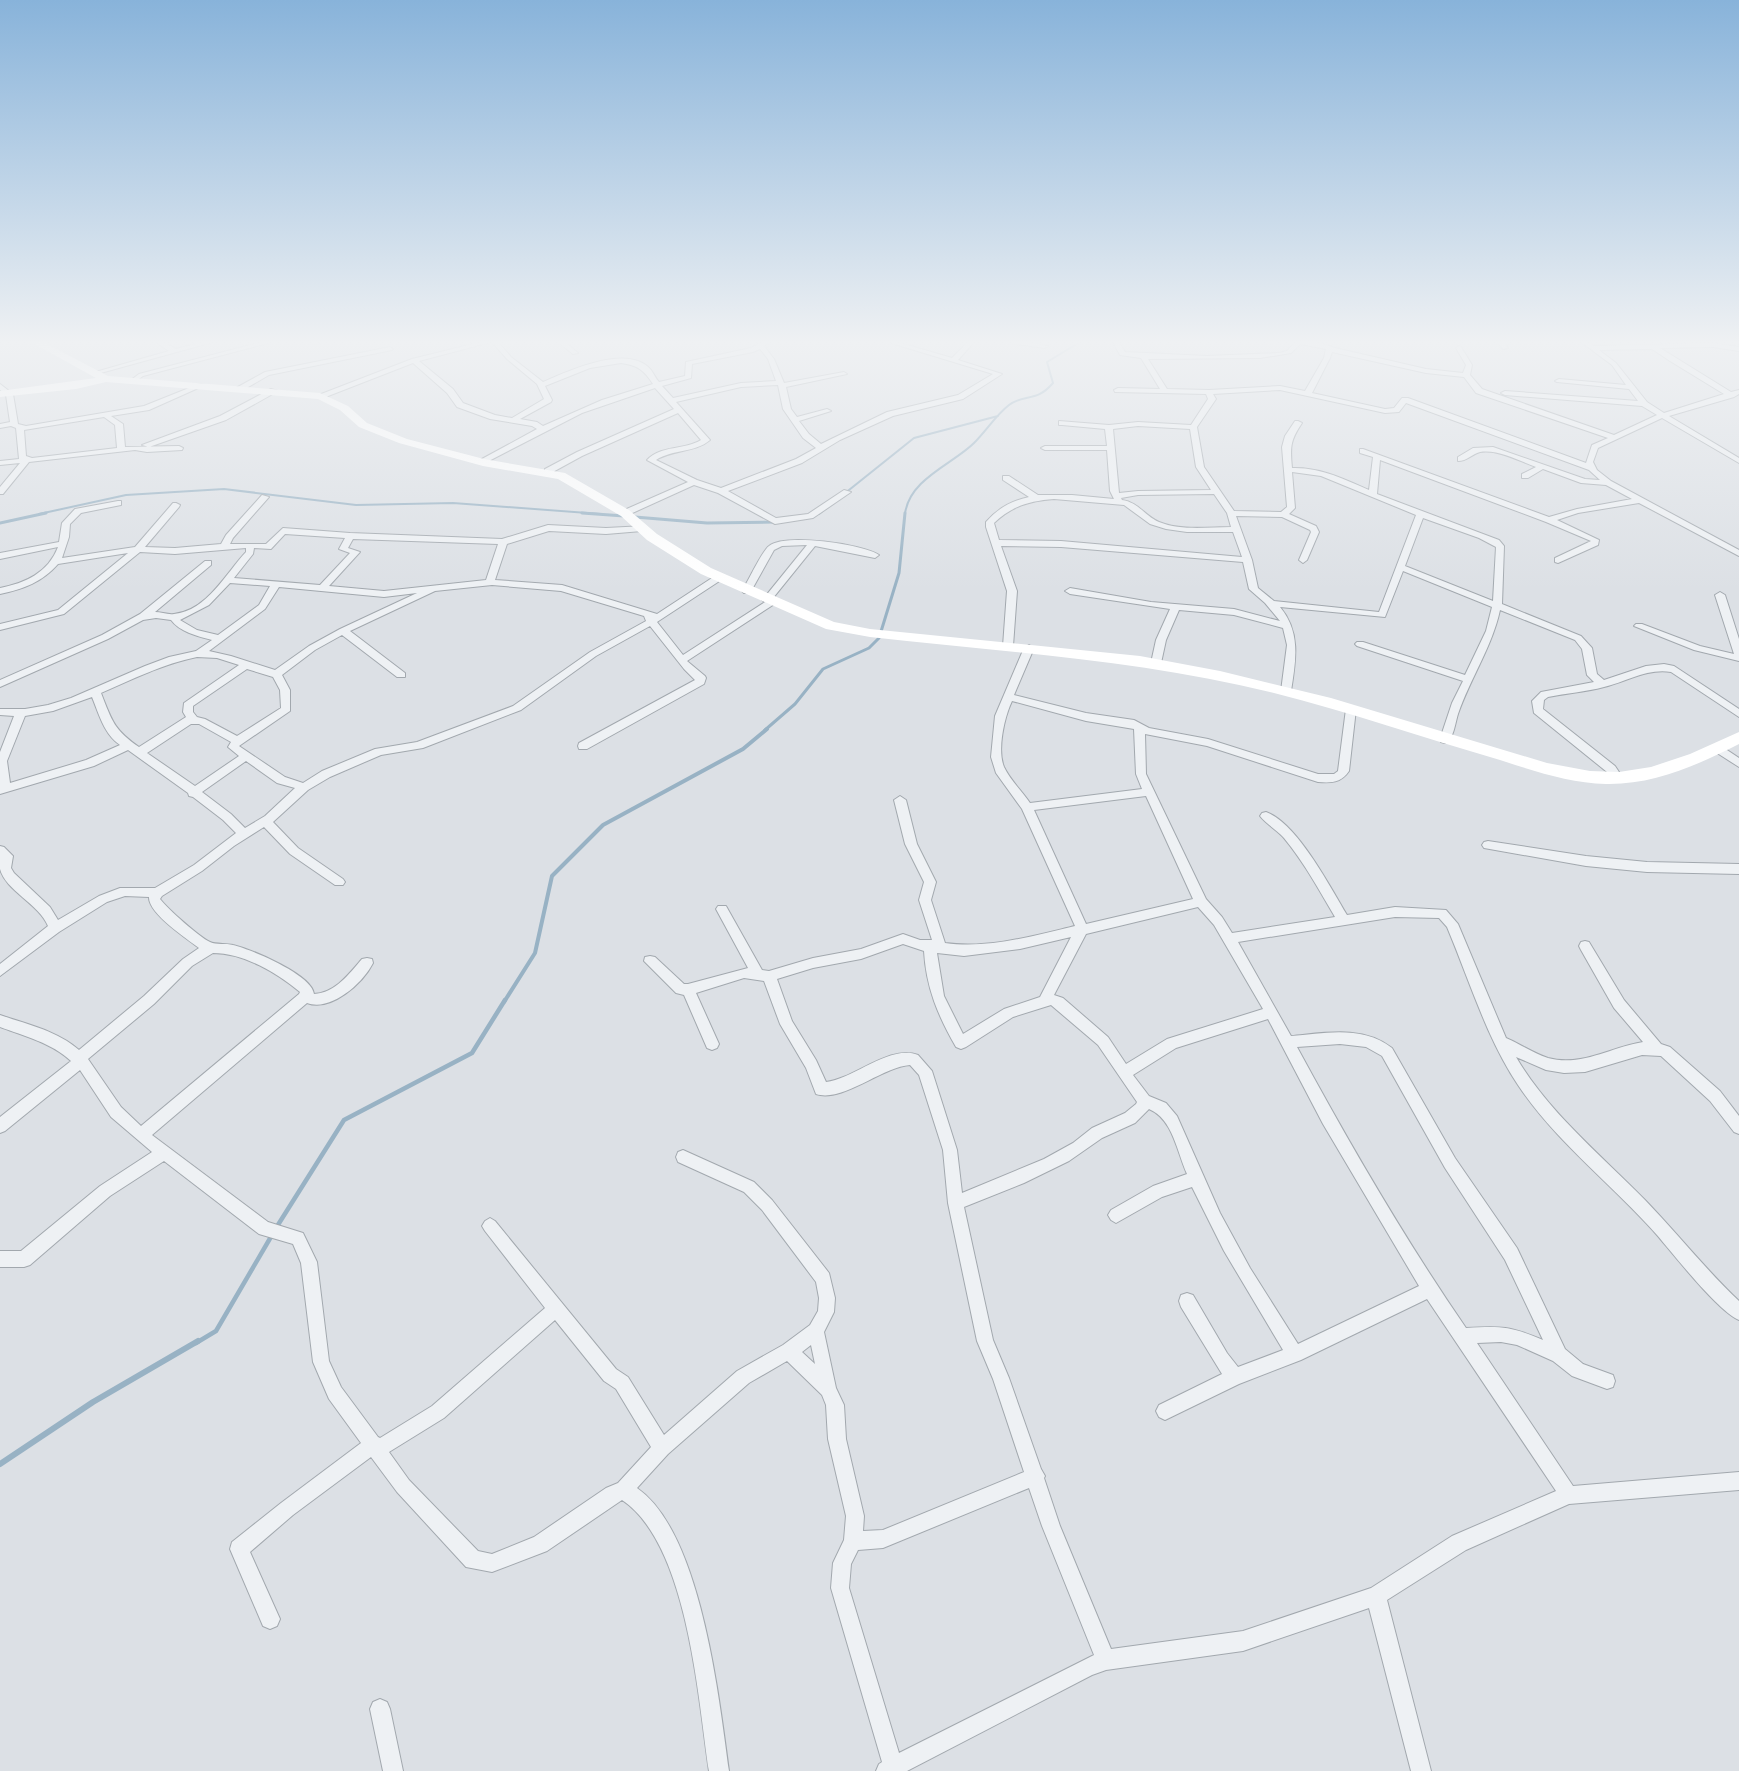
<svg xmlns="http://www.w3.org/2000/svg" width="1739" height="1771" viewBox="0 0 1739 1771" font-family="Lato,sans-serif">
<style>
.lines{fill:none;stroke-linecap:round;stroke-linejoin:round}
.stream-far4{stroke:#98b2c4;stroke-width:2}
.stream-far3{stroke:#98b2c4;stroke-width:3}
.stream-far2{stroke:#98b2c4;stroke-width:4}
.stream-far1{stroke:#98b2c4;stroke-width:4.5}
.stream{stroke:#98b2c4;stroke-width:6}
.street-casing{stroke:#a2a8ae;stroke-width:2}
.street{fill:#eef1f4;fill-rule:evenodd}
.secondary{fill:#fff;fill-rule:evenodd}
</style>
<rect width="100%" height="100%" fill="#dce0e5"/>
<g class="lines">
<!-- stream-far4 -->
<path class="stream-far4" d="M39 514 126 495 224 489 356 505 453 503 601 514
M819 514 914 438 998 416
M905 514C909 479 953 464 974 443 986 431 996 415 1009 405 1025 393 1036 403 1053 383L1047 362 1080 342"/>
<!-- stream-far3 -->
<path class="stream-far3" d="M582 513 624 516
M635 517 707 523 774 522
M0 523 46 513
M765 730 795 704 823 669 869 648 879 638 899 573 905 513"/>
<!-- stream-far2 -->
<path class="stream-far2" d="M504 1002 535 953 552 876 603 825 743 749 767 729"/>
<!-- stream-far1 -->
<path class="stream-far1" d="M276 1228 344 1120 472 1053 505 1000
M196 1343 216 1331 272 1235"/>
<!-- stream -->
<path class="stream" d="M0 1464 93 1402 198 1341"/>
<defs>
<path id="street" d="M156 342H163L176 349 203 342H213L97 374 92 373 169 351Z
M262 342H272L143 376 136 381 131 380 139 374Z
M312 342H321L315 344Z
M481 342H491L419 361 453 389 463 403 495 415 512 418 544 399 537 384 507 359 492 342H498L511 357 543 382C569 371 628 343 651 370 654 374 656 379 659 382L685 376 686 362 751 348 762 342H769L764 346 774 359 784 383 844 372 847 374 786 387 791 409 797 417 827 409 831 411 799 421 809 434 821 444 887 412 958 395 993 374 888 342H897L952 358 968 342H974L958 360 1002 374 963 399 893 416 840 440 802 463 728 491 776 518 808 514 844 490 851 492 813 518 775 524 718 493 694 485 628 515H622V511L688 482 647 460C661 445 685 450 701 440L678 413 582 456 551 473H545V469L577 452 674 409 655 388 582 413 483 464H480V460L537 429 532 426 490 419 457 407 447 393 413 363 323 398 316 396 412 359ZM760 349 768 359 776 381 741 383 673 398 662 386 691 378 692 364 753 352ZM621 363C637 365 644 370 653 384L602 400 543 426 537 422 520 419 551 402 552 400 545 386 590 368ZM778 385 783 409 803 438 816 448 796 459 721 488 697 480 656 460C673 449 695 453 710 440L676 402 741 387Z
M558 342H565L578 353 573 354Z
M1013 342H1029L1048 346 1045 348 1016 344Z
M1113 342H1119L1125 352 1207 356 1279 353 1287 351 1295 342H1318L1335 348 1426 369 1463 373 1466 365 1456 348 1459 346 1461 347 1472 365 1470 375 1482 389 1614 435 1657 415 1642 406 1505 395 1501 393 1505 391 1638 401 1629 389 1557 382 1555 381 1559 379 1626 385 1612 365 1581 342H1588L1594 346 1713 343 1739 347V351L1713 347 1660 348 1731 392 1739 390V394L1734 397 1669 416 1739 458V463L1662 418 1598 448 1593 462 1597 470 1611 481 1739 550V556L1639 503 1578 513 1557 520 1599 540 1598 545 1558 563 1555 562V558L1591 541 1546 522 1380 460 1377 494 1499 540 1504 546 1502 604 1581 636 1592 648 1597 674 1604 680 1646 666 1664 664 1674 666 1739 709V717L1671 672C1647 668 1626 682 1604 687 1586 692 1566 693 1548 697L1544 700 1543 709 1615 766 1623 778 1622 781H1614L1607 772 1534 713 1532 701 1541 692 1594 682 1587 675 1582 649 1575 640 1500 610C1492 647 1470 679 1458 714 1455 723 1454 739 1445 743L1441 742 1440 739 1452 703 1463 681 1357 646 1355 644 1357 642H1363L1465 675 1486 631 1492 607 1403 571 1385 617 1280 607C1301 632 1296 660 1291 691L1286 694 1281 691 1287 645 1283 628 1234 615 1179 610 1166 640 1161 663 1156 666 1151 663 1156 640 1170 609 1070 594 1065 591 1070 588 1151 602 1234 609 1280 621 1265 603 1249 589 1243 562 1061 547 1001 546 1017 591 1013 646 1008 649 1005 648 1003 646 1007 591 986 527V522C998 508 1011 501 1029 497L1003 480V476H1009L1038 495H1072L1114 499 1110 491 1107 450H1045L1041 448 1045 446H1107L1105 429 1062 425H1059V421L1109 425 1138 422 1191 425 1208 399 1206 394 1115 392 1114 390 1118 388 1160 389 1141 358 1120 355ZM1300 344 1326 349 1324 358 1305 391 1280 386 1209 390 1167 389 1148 359 1260 358 1291 353ZM1652 349 1670 361 1724 394 1664 413 1647 402 1616 363 1599 350ZM1332 352 1426 373 1464 377 1476 393 1608 438 1592 445 1586 463 1408 398H1402L1394 408 1385 409 1312 393 1330 358ZM1280 390 1385 413 1399 412 1406 403 1589 470 1600 480 1585 479 1493 447 1473 448 1458 457V461C1467 461 1472 454 1480 452 1498 449 1519 461 1536 467L1522 474V478H1528L1543 469 1581 483 1606 485 1632 499 1577 509 1549 517 1363 449H1360V453L1373 457 1369 490C1344 479 1320 467 1292 468 1290 447 1290 441 1302 423L1298 421H1295L1285 436 1282 447 1287 507 1281 512 1234 511 1204 467 1197 427 1216 399 1213 394ZM1138 426 1190 429 1196 467 1211 490 1138 491 1119 493 1113 429ZM1292 472 1321 476 1416 515 1379 612 1274 601 1258 588 1252 560 1236 516 1282 517 1310 530 1311 532 1299 560 1303 563 1307 560 1319 532 1316 526 1289 514 1295 508ZM1214 494 1227 513 1231 527C1208 527 1181 531 1159 522 1145 516 1138 502 1122 500L1121 498 1138 495ZM1054 499 1124 505 1150 524 1166 529 1187 532H1233L1242 557 1061 541 999 540 994 523C1012 506 1029 501 1054 499ZM1423 518 1479 538 1496 547 1493 601 1405 566Z
M1498 342H1504L1508 348 1503 349Z
M390 347 393 349 392 350 269 375 243 390 236 388 265 372Z
M0 384 13 394 18 424 26 426 144 406 199 384 205 385 149 410 111 416 123 424 125 447 179 446 183 448 182 450 147 452 135 450 29 462 3 494H0V487L20 463 0 465V461L19 459 16 428 11 426 0 428V424L10 422 6 395 0 390ZM104 417 115 425 117 448 32 458 26 456 24 430Z
M271 389 278 391 226 420 149 447 142 445 220 416Z
M262 495 269 497 233 538 230 544H266L283 528 350 533 502 539 548 525 606 528 645 526 646 528 642 531 606 534 549 531 507 544 495 580 562 585 657 614 715 576H721V580L657 622 683 655 765 602 762 600 764 598 807 545 782 546 774 550 750 593H744L742 591C748 582 762 551 769 546 785 533 863 544 879 555L875 558 815 546 773 598 778 601 776 603 687 661 705 676 706 678 704 684 587 749H579L578 746 579 743 695 680 684 669 650 626 596 656 521 710 423 748 381 755 330 777 308 790 273 822 298 848 343 879 345 882 343 885H335L290 854 264 827 234 846 202 871 162 896 160 899C168 909 199 937 210 942 216 945 226 943 233 945 253 950 312 975 314 994 335 993 349 974 362 959L367 958 372 959 373 963C363 983 331 1012 307 1003L152 1135 268 1222 303 1233 317 1262 329 1361 341 1387 378 1437 380 1438 432 1406 545 1308 485 1231 482 1226 485 1221 490 1218 495 1221 616 1369 628 1377 664 1435 737 1371 783 1345 810 1325 818 1311 819 1298 816 1282 762 1210 744 1192 678 1162 676 1157 678 1152 683 1150 754 1182 772 1200 829 1273 835 1298 834 1312 824 1332 836 1388 844 1405 846 1439 864 1516 863 1531 883 1530 1024 1472 993 1379 977 1341 948 1203 943 1150 919 1075 910 1065C882 1067 842 1103 816 1094L806 1068 780 1024 764 981 744 978 696 993 719 1044 717 1048 712 1050 707 1048 684 995 676 993 644 961 645 957 650 956 655 957 684 984H688L748 968 716 909 718 906H726L762 970 769 971 813 958 861 949 903 934 920 940H932L919 900 924 882 905 844 894 800 900 796 906 800 917 844 936 882 931 900 945 943C988 949 1033 936 1075 926L1022 809 996 773 991 757 995 716 1024 648 1029 645 1034 648 1014 695 1086 713 1134 720 1149 728 1208 739 1318 774H1334L1338 771 1346 709 1351 706 1355 707 1356 709 1349 771C1341 783 1331 783 1318 782L1207 746 1145 734 1146 774 1206 899 1222 917 1232 933 1335 917C1319 890 1304 862 1284 838 1277 830 1266 824 1260 816L1262 813 1266 812C1297 823 1330 887 1347 915L1395 907 1446 910 1458 924 1506 1038C1520 1044 1533 1053 1548 1058 1582 1067 1611 1047 1643 1042L1614 1008 1581 950 1579 946 1581 942 1585 941 1589 942 1624 1000 1661 1044 1670 1047 1720 1091 1739 1116V1134L1734 1132 1710 1101 1661 1056 1642 1055 1585 1072 1564 1073 1546 1070 1516 1057C1549 1113 1600 1154 1645 1200 1677 1233 1705 1269 1739 1301V1320C1718 1311 1674 1255 1657 1235 1612 1184 1556 1142 1518 1085 1486 1037 1469 979 1447 927L1439 918 1395 917 1238 942 1291 1036C1325 1033 1363 1025 1392 1048L1455 1158 1517 1248 1565 1349 1583 1364 1613 1375 1615 1381 1613 1387 1607 1389 1572 1376 1553 1361 1517 1345 1501 1342 1477 1343 1573 1486 1739 1472V1490L1569 1504 1466 1550 1387 1600 1431 1771H1411L1369 1608 1243 1651 1106 1670 1092 1675 907 1771H876L879 1764 882 1762 831 1588 833 1563 844 1540 846 1516 828 1439 826 1405 822 1395 787 1361 749 1383 668 1454 637 1488C701 1532 719 1698 729 1771H709C698 1698 688 1544 622 1500L547 1551 492 1572 466 1567 397 1492 371 1457 293 1515 250 1552 280 1619 277 1626 270 1629 263 1626 230 1549 232 1542 281 1503 361 1443 329 1399 313 1362 301 1263 293 1244 259 1234 164 1161 110 1196 30 1265 24 1267H0V1251H21L100 1186 152 1152 111 1117 80 1070 5 1131 0 1133V1117L71 1061C52 1043 24 1036 0 1027V1015C26 1024 58 1031 79 1050L144 996 183 959 199 948C186 938 148 913 149 897L125 896 107 902 59 932 0 976V964L48 926C39 904 5 890 0 869 0 862 0 853 0 846L4 847 13 856 11 868 14 873 50 907 58 920 99 896 120 888H155L194 865 236 833 223 820 193 797 189 796 188 793 128 750 94 766 0 794V752L14 716 0 715V709H25L48 705 71 698 145 666 169 657 196 651 212 640C197 636 180 632 171 620L156 618 143 620 108 639 0 687V680L102 635 140 614 205 561H211V565L155 612C161 612 168 615 174 614 207 611 226 573 246 552V548L175 554 140 552 64 614 0 630V624L58 610 128 553 58 564C42 582 24 589 0 594V588C25 583 48 573 58 547L0 559V553L59 542 62 523 75 509 118 501H121V505L81 513 70 524 69 537 62 558 135 547 173 503H176L180 505 179 507 145 547 175 548 221 544 226 535ZM285 534 345 538 339 549 350 553 320 585 234 578 253 554 254 548 271 549ZM353 539 498 544 486 580 384 591 329 586 360 552 348 548ZM230 583 270 586 259 605 218 635 197 630 180 620 209 605ZM492 585 561 591 644 616 646 621 590 652 513 706 417 742 375 749 322 771 303 783 285 777 239 746 290 711V690L282 675 315 650 342 635 397 677H405V673L350 631 435 591ZM279 587 384 597 417 593 340 629 309 646 275 670 231 656 209 651 265 609ZM197 657 217 658 239 665 184 703 183 712 186 717 139 747C114 730 112 721 101 693 133 679 163 664 197 657ZM247 669 273 677 280 690 281 708 237 736 205 719 197 717 193 712V706ZM92 697C99 714 104 734 120 745L86 760 10 783 7 761 25 716 53 711ZM1012 701 1086 721 1134 729 1136 774 1142 789 1030 803C1022 791 1010 780 1004 767 997 750 1004 718 1012 701ZM191 724H199L231 742 228 747 239 756 195 786 147 753ZM246 761 277 783 295 788 265 816 245 828 231 814 202 792ZM1146 796 1193 899 1086 924 1034 810ZM1198 907 1214 925 1263 1009 1167 1039 1126 1064 1108 1037 1063 998 1054 995 1086 934ZM1071 937 1040 997 1004 1009 963 1034 944 996 937 953 964 956 1020 949ZM903 944 924 951C926 987 938 1016 956 1047L961 1049 966 1047 1013 1017 1051 1005 1098 1045 1137 1102 1136 1104 1125 1113 1092 1128 1073 1143 1044 1159 962 1193 957 1150 932 1071 918 1055C890 1044 854 1079 826 1082L816 1060 792 1021 777 979 813 968 861 959ZM213 953C244 953 277 973 300 992L299 994 141 1126 121 1107 88 1059 154 1004 192 966ZM1268 1019 1323 1124 1419 1286 1298 1344 1250 1268 1220 1213 1177 1116 1166 1103 1149 1096 1133 1075 1176 1048ZM1340 1044 1366 1047 1382 1056 1445 1168 1505 1260 1543 1340C1510 1326 1501 1326 1466 1328 1404 1238 1349 1143 1297 1047ZM1149 1109C1173 1119 1177 1152 1187 1174L1153 1186 1111 1210 1108 1215 1111 1220 1116 1223 1162 1197 1192 1187 1224 1251 1283 1350 1238 1367 1227 1353 1193 1295 1187 1293 1181 1295 1179 1301 1181 1307 1222 1374 1159 1405 1156 1411 1159 1417 1165 1420 1239 1384 1301 1360 1427 1299 1556 1491 1452 1536 1371 1588 1243 1631 1111 1649 1060 1526 1044 1478 1045 1476 1041 1469 1009 1378 993 1340 964 1207 1024 1183 1069 1161 1102 1138 1135 1123ZM555 1320 604 1381 616 1389 651 1447 618 1483 606 1488 534 1537 492 1554 478 1551 409 1480 389 1452 444 1418ZM811 1345 815 1364 802 1352ZM1029 1488 1042 1526 1094 1655 899 1753 849 1588 851 1564 858 1550 883 1548Z
M1720 592 1725 595 1739 639V661L1694 650 1634 626 1636 624H1642L1700 646 1734 654 1715 595Z
M1718 744 1739 758V767L1714 751 1713 748 1714 745Z
M1488 841 1586 856 1647 862 1739 864V874L1647 872 1586 866 1484 848 1482 845 1484 842Z
M380 1699 387 1702 390 1709 403 1771H383L370 1709 373 1702Z"/>
</defs>
<!-- street casing -->
<use href="#street" class="street-casing"/>
<!-- street -->
<use href="#street" class="street"/>
<!-- secondary -->
<path class="secondary" d="M31 342H43L108 376 320 393 348 406 367 423 407 439 484 459 565 473 629 510 657 534 711 568 834 622 870 629 1140 656 1220 671 1331 698 1547 763 1590 771 1619 772 1651 767 1690 754 1739 732V744C1698 765 1653 785 1606 784 1569 783 1534 771 1500 760 1424 738 1350 712 1274 693 1142 660 1005 652 870 637L826 629 701 574 647 540 621 516 558 479 483 466 399 443 359 427 340 410 318 399 106 382 76 389 0 397V391L96 378Z"/>
</g>
<!-- sky -->
<linearGradient id="sky" x2="0" y2="1"><stop stop-color="#88b3da"/><stop offset="0.58" stop-color="#eff1f3"/><stop offset="1" stop-color="#eff1f3" stop-opacity="0"/></linearGradient>
<rect width="1739" height="590" fill="url(#sky)"/>
</svg>
